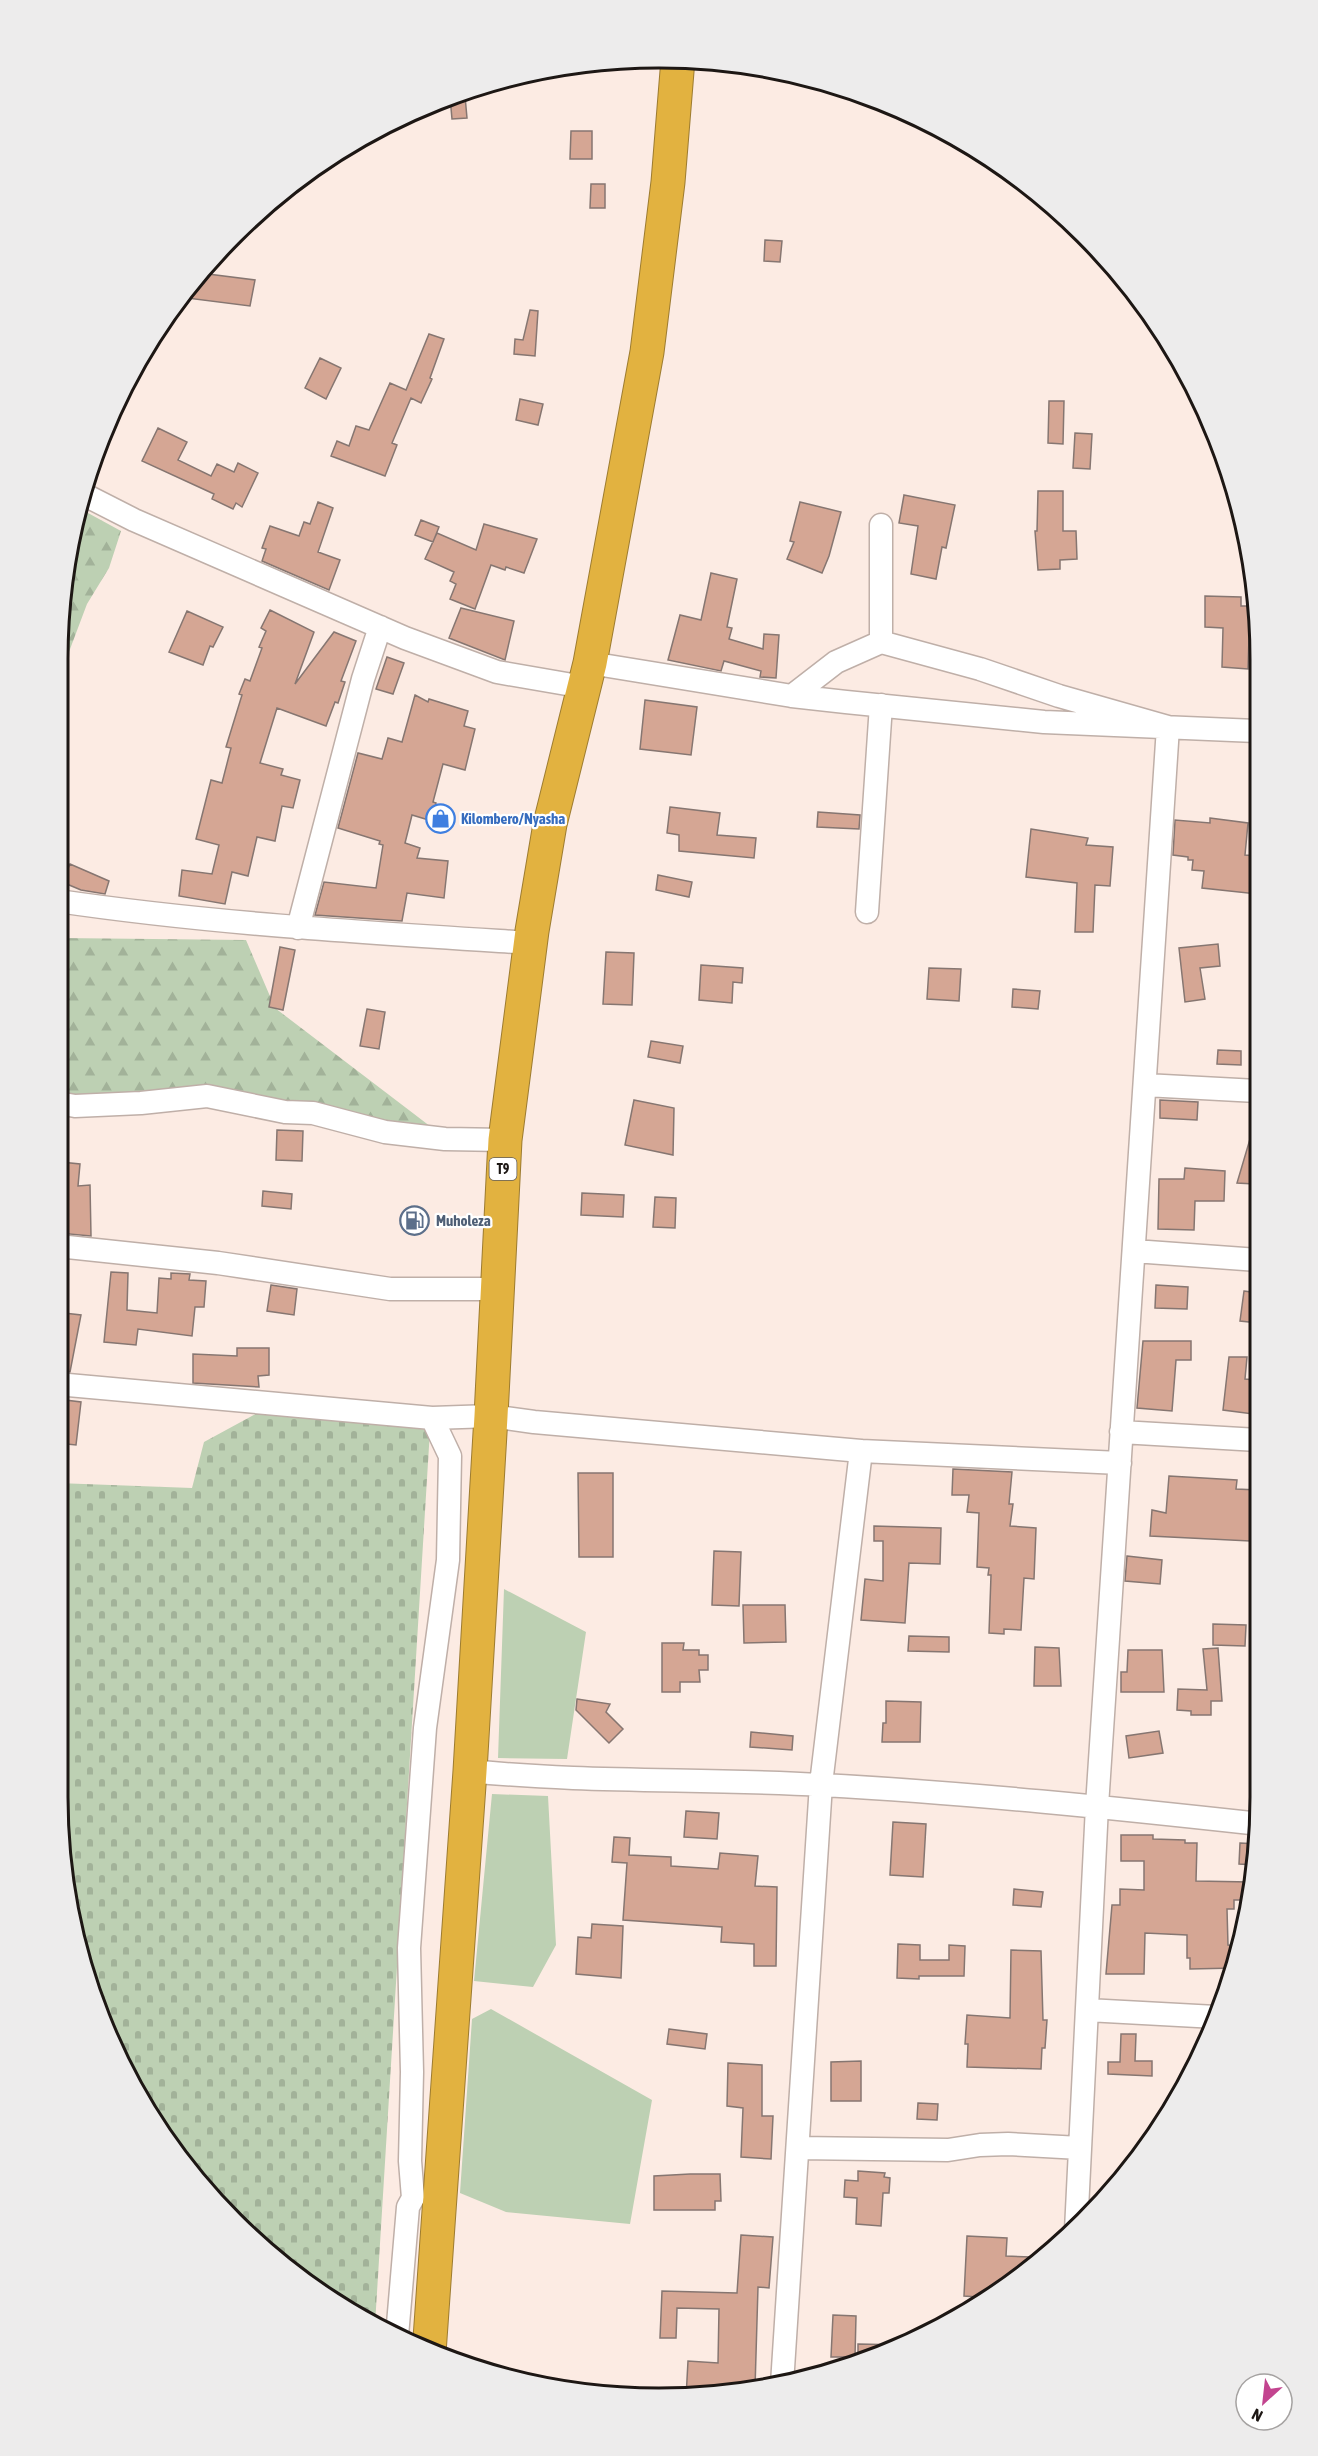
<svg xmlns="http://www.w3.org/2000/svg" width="1318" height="2456" viewBox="0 0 1318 2456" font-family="'Asap Condensed',sans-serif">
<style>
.grass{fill:#bdd0b3}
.forest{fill:url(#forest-firs)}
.cemetery{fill:url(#cemetery-stones)}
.building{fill:#d5a694;stroke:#867671;stroke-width:1.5}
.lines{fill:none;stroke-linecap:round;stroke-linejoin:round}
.street-casing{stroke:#bfafa8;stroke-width:25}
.highway-casing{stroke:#9d7c31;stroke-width:35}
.street{stroke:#fff;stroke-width:22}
.highway{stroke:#e2b240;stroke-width:33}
.labels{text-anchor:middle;stroke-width:4.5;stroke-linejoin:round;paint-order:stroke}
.shield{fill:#fff;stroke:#615d5a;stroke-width:1.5}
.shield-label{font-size:14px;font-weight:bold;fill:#1d1714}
.shop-label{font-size:15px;font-weight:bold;fill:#366cbe;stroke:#fff;text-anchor:start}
.service-label{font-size:15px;font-weight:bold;fill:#4e5e75;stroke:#fff;text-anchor:start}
.rim{fill:none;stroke:#1d1714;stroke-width:3}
</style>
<defs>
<pattern id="forest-firs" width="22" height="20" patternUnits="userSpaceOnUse" patternTransform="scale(1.5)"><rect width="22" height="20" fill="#bdd0b3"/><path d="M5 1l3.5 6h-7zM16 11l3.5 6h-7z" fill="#a2b299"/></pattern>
<pattern id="cemetery-stones" width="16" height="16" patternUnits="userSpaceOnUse" patternTransform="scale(1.5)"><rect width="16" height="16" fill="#bdd0b3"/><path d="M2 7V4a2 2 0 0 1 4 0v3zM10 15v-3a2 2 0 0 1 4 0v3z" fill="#a2b299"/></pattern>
</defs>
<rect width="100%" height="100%" fill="#fcebe3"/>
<!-- grass -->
<path class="grass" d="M504 1589 586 1632 567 1759 498 1758Z
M492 1794 548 1796 556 1945 533 1987 474 1981Z
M491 2009 652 2100 630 2224 506 2212 460 2193 472 2019Z"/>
<!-- forest -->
<path class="forest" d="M77 507 121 531 109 568 87 604 61 673H58V620Z
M60 938 246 940 275 1008 439 1133 242 1094 209 1085 134 1092 68 1096 58 1094Z"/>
<!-- cemetery -->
<path class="cemetery" d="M259 1412 430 1430 375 2325 325 2298 262 2249 182 2164 137 2098 89 1991 69 1914 57 1797V1483L192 1488 204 1442Z"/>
<!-- building -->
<path class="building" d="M465 96 467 118 452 119 450 97Z
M571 131H592V159H570Z
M591 184H605V208H590Z
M765 240 782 241 780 262 764 261Z
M200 273 255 280 250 306 179 297Z
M530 310 538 311 535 356 514 354 515 339 523 340Z
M429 334 444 339 430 378 432 379 421 403 411 398 392 443 397 445 385 476 331 456 337 441 349 446 356 426 369 430 390 383 406 390Z
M320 358 341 368 326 399 305 388Z
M520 399 543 404 538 425 516 420Z
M1049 401H1064L1063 444 1048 443Z
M158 428 187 442 178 460 211 476 217 464 234 472 238 463 258 473 242 507 236 503 233 509 212 499 214 494 142 461Z
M1075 433 1092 434 1090 469 1073 468Z
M1038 491H1063V531H1076L1077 559 1060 560V569L1038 570 1035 531H1037Z
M904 495 955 505 946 548 942 547 936 579 911 574 918 526 899 523Z
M318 502 333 508 318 552 340 560 329 590 262 561 266 549 262 548 270 526 299 536 304 522 310 524Z
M800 502 841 512 829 556 822 573 787 559 794 542 790 541Z
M421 520 439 527 433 542 415 535Z
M484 524 537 539 524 573 506 567 505 570 491 565 475 609 450 599 456 584 450 581 454 572 425 559 437 533 476 550Z
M711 573 737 579 727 627 732 628 729 639 763 649 764 634 779 635 776 678 760 677 761 671 724 661 721 671 668 660 680 615 701 620Z
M1205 596 1241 597V606H1250L1248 669 1222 667 1223 628 1205 627Z
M461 608 514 621 505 660 449 638Z
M270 610 314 632 295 684 334 632 356 641 341 681 345 682 338 703 335 702 326 726 277 708 260 763 283 769 281 775 300 780 293 808 282 806 275 841 257 837 248 876 232 872 225 904 179 896 182 870 212 874 219 845 196 839 211 780 222 783 231 748 226 747 242 695 239 694 245 679 250 681 262 648 259 647 266 631 261 628Z
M187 611 223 627 213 647 210 646 203 665 169 652Z
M387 657 404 663 393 694 376 689Z
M415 695 428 702 429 699 468 711 464 726 475 729 465 770 443 764 433 802 436 803 432 821 412 815 405 843 420 848 417 858 448 861 444 898 407 893 402 921 315 915 324 882 376 888 383 845 379 844 380 841 338 828 358 753 382 759 388 738 402 742Z
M645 700 697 707 691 755 640 749Z
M670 807 720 813 717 835 756 838 754 858 679 851V835L667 833Z
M818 812 860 815 859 829 817 827Z
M1210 818 1248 823 1245 855 1257 856V894L1202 888 1204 871 1192 870 1193 860H1188V857L1173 855 1175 820 1210 823Z
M1031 829 1088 838 1086 845 1113 847 1110 886 1095 885 1093 932H1075L1077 883 1026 877Z
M70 864 109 881 105 894 81 890 62 882Z
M658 875 692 882 689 897 656 890Z
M1218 944 1220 966 1200 968 1205 999 1185 1002 1179 948Z
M280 947 295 950 283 1010 269 1007Z
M606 952 634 953 632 1005 603 1004Z
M701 965 743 968 742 983 733 982 732 1003 699 1000Z
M929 968 961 969 959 1001 927 999Z
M1013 989 1040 991 1038 1009 1012 1007Z
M367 1009 385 1012 379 1049 360 1046Z
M651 1041 683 1046 680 1063 648 1057Z
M1218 1050 1241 1051V1065L1217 1064Z
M634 1100 674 1108 673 1155 625 1145Z
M1160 1100 1198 1102 1197 1120 1160 1118Z
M277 1130 303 1131 302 1161 276 1160Z
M1250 1139 1257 1140 1254 1184 1237 1183Z
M61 1162 80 1164 78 1186 90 1185 91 1236 58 1233V1213H62Z
M1185 1168 1225 1171 1224 1201H1195L1194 1230 1158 1229 1159 1179H1184Z
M263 1191 292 1194 291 1209 262 1206Z
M582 1193 624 1195 623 1217 581 1215Z
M655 1197 676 1198 675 1228 653 1227Z
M111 1272 128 1273 127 1310 157 1313 159 1278 171 1279V1273L190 1274 189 1280 206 1281 204 1307H195L192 1336 138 1329 136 1345 104 1342Z
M271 1285 297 1289 294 1315 267 1311Z
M1156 1285 1188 1287 1187 1309 1155 1308Z
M1244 1291 1258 1293V1323L1240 1321Z
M64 1313 81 1315 70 1372 57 1371V1347L61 1348Z
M1143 1341H1191V1360H1176L1172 1411 1137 1408Z
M237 1348H269V1375L258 1376 259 1387 193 1383V1354L237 1356Z
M1229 1357H1247L1245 1379 1256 1380 1253 1414 1223 1410Z
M57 1399 81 1402 76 1445 57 1443Z
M953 1469 1012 1472 1009 1504H1013L1010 1526 1036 1528 1034 1579 1024 1578 1021 1630 1004 1629V1634L989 1633 991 1575H988L989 1568 977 1567 979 1513 967 1512 969 1495H952Z
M578 1473H613V1557H579Z
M1169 1476 1237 1480 1236 1489 1258 1490 1257 1523H1251L1250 1541 1150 1536 1152 1510 1166 1513Z
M874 1526 941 1528 940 1564 909 1563 905 1623 861 1620 865 1579 883 1581V1541H874Z
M714 1551 741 1552 739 1606 712 1605Z
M1127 1556 1162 1560 1160 1584 1125 1581Z
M743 1605H785L786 1642 744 1643Z
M1213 1624 1246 1625 1245 1646 1213 1645Z
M909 1636 949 1637V1652L908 1651Z
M662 1643H684L683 1650H699V1655H708V1670H699L700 1682H680V1692H662Z
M1035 1647 1059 1648 1061 1686H1034Z
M1218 1648 1222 1701H1211V1715H1191V1711L1177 1710 1178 1689 1207 1690 1203 1649Z
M1128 1650H1162L1164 1692H1121V1672H1127Z
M577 1699 610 1704 606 1712 623 1729 609 1743 576 1710Z
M886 1701 921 1702 920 1742H882L883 1723H886Z
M1159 1731 1163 1753 1129 1758 1126 1736Z
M751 1732 793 1736 792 1750 750 1747Z
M686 1811 719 1813 717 1839 684 1837Z
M893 1822 926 1824 923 1877 890 1875Z
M1121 1835H1153V1839L1185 1840V1843H1197L1196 1881 1250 1882 1249 1900H1234V1909H1227L1228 1945 1242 1946 1235 1968 1190 1969V1958H1187V1935L1145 1933 1144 1974H1106L1112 1905H1120V1889L1144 1890V1861H1121Z
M614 1837 630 1838 629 1855 671 1857V1866L718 1869 720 1853 758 1856 755 1886 777 1887 776 1966H754V1944L721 1942 722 1927 623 1920 627 1863 612 1862Z
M1240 1843 1258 1844 1255 1865 1239 1864Z
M1014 1889 1043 1892 1041 1907 1013 1905Z
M592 1924 623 1926 621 1978 576 1974 578 1937 591 1938Z
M898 1944 920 1945V1960H949V1945L965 1946 964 1976H919V1979L897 1978Z
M1011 1950 1041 1951 1043 2020H1047L1045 2048H1042L1041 2069 967 2067 968 2044H965L967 2015 1010 2018Z
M669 2029 707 2034 705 2049 667 2044Z
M1121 2034H1136L1135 2061H1152V2076L1108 2074V2062H1120Z
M861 2061V2101H831V2062Z
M728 2063 762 2065V2116H773L771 2159 741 2157 743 2108 727 2106Z
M918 2103 938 2104 937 2120 917 2119Z
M858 2171 885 2173 884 2177 890 2178 889 2193H883L881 2226 856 2224 857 2198 844 2197 845 2180 858 2181Z
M690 2174H720L721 2201H715V2210H654V2176Z
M741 2235 773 2237 769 2288 758 2287 755 2388 686 2398 688 2361 718 2363 719 2309 677 2308 676 2338H660L662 2291 737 2293Z
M967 2236 1007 2238 1006 2256 1031 2257 1030 2267 993 2298 964 2296Z
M833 2315 856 2316 855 2357H831Z
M858 2344 904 2345 871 2359H858Z"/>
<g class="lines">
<defs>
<path id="street" d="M81 493 134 520 405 638 497 672 584 687
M881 642V525
M590 663 792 696 846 702 1044 722 1256 731
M792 696 836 662 881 642 980 669 1059 696 1168 727 1097 1806 1076 2230
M58 901C215 924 373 933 531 943
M867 912 881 705
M298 928 363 679 380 627
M1145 1085 1257 1091
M58 1103 75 1106 141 1103 207 1096 285 1112 313 1113 385 1132 445 1139 505 1140
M58 1246 218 1263 390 1289H497
M1134 1251 1258 1260
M57 1384 432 1418 491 1416 534 1422 861 1451 1120 1463
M1121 1432 1258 1440
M470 1771C587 1783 705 1778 822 1785 969 1793 1114 1808 1260 1824
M1087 2010 1216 2017
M798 2148 948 2150 980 2145 1008 2144 1080 2148
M397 2336 408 2207 413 2198 410 2161 412 2072 409 1948 425 1728 448 1560 450 1456 432 1418
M782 2384 821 1784 861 1451"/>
<path id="highway" d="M429 2353 470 1771 491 1416 505 1140 532 931 550 824 590 663 647 352 668 182 678 59"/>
</defs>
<!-- street casing -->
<use href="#street" class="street-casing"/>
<!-- highway casing -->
<use href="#highway" class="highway-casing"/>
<!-- street -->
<use href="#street" class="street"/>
<!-- highway -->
<use href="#highway" class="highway"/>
</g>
<!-- icons -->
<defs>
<symbol id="shop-ring" viewBox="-11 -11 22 22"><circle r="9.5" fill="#fff" stroke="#3f7fe0" stroke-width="1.5"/><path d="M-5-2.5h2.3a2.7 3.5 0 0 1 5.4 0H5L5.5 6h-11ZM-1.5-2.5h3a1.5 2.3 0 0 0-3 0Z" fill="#3f7fe0"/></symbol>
<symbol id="fuel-ring" viewBox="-11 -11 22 22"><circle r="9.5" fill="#fff" stroke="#5c6f8a" stroke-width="1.5"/><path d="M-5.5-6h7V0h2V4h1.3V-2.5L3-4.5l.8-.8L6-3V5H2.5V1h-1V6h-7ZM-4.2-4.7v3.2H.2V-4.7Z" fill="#5c6f8a"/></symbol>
</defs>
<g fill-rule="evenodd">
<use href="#shop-ring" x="424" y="802" width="33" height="33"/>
<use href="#fuel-ring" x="398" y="1204" width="33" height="33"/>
</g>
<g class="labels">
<!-- shield labels -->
<rect class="shield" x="489.5" y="1158" width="27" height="22" rx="4.5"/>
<g class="shield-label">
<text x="503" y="1174">T9</text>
</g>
<!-- shop labels -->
<g class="shop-label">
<text x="461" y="824">Kilombero/Nyasha</text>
</g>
<!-- service labels -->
<g class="service-label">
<text x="436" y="1226">Muholeza</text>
</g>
</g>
<!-- crop -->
<path d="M0 0H1318V2456H0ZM659 68H659A591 591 0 0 1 1250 659V1797A591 591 0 0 1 659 2388H659A591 591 0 0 1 68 1797V659A591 591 0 0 1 659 68Z" fill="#edecec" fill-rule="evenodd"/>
<path class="rim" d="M659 68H659A591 591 0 0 1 1250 659V1797A591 591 0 0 1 659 2388H659A591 591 0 0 1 68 1797V659A591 591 0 0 1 659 68Z"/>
<!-- north arrow -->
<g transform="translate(1264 2402) rotate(207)"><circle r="28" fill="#ffffff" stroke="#a5a2a1" stroke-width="1.5"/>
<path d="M0-4.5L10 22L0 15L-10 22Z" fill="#c3448f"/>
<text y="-9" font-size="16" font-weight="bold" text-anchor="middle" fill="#1d1714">N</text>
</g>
</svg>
